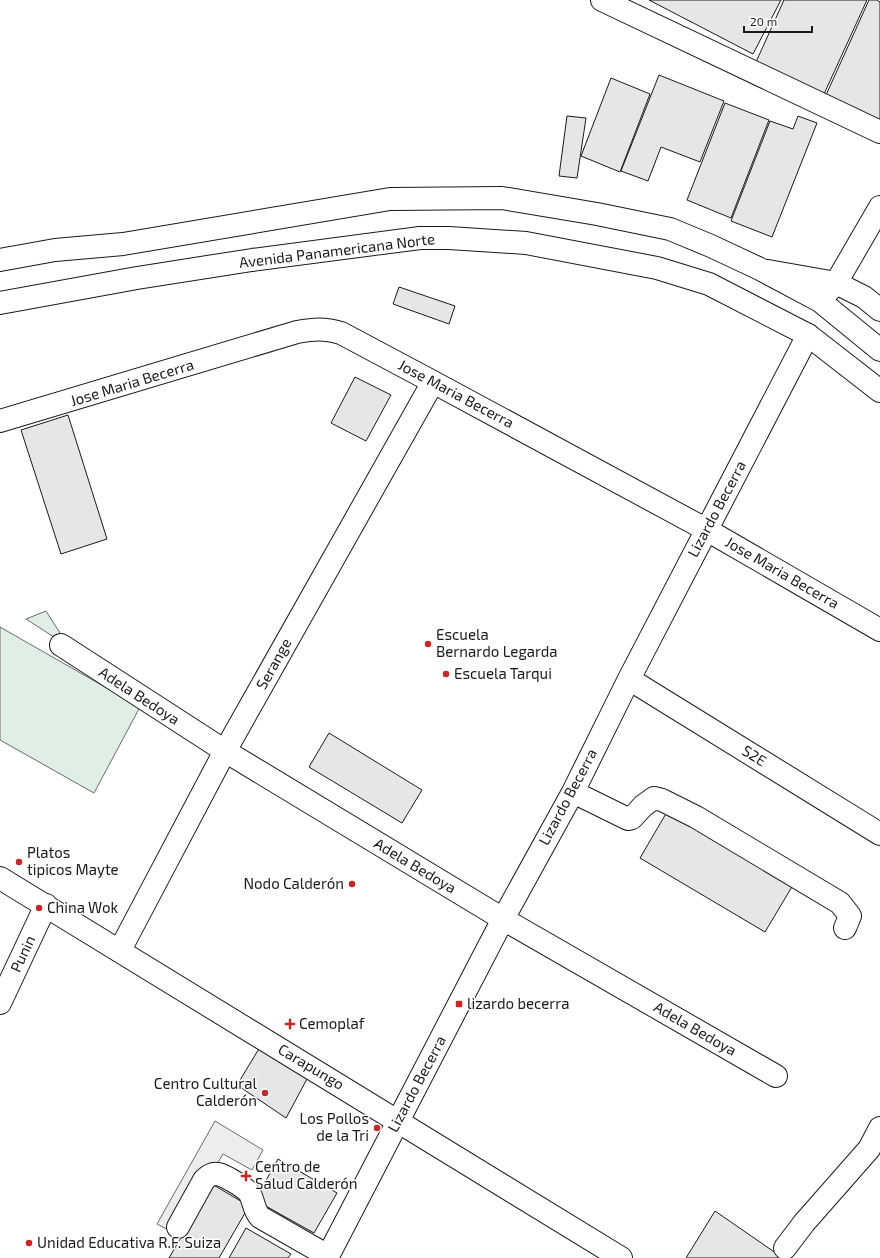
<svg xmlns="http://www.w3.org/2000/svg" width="880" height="1258" viewBox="0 0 880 1258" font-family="'Exo 2',sans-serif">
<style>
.green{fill:#e0efe3;stroke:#6a6a6a}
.parking{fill:#ededed;stroke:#6a6a6a}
.building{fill:#e6e6e6;stroke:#1a1a1a}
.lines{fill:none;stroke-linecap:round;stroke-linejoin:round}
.minor-casing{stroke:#1a1a1a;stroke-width:24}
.major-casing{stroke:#1a1a1a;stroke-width:24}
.highway-casing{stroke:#1a1a1a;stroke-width:24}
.minor{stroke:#fff;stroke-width:22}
.major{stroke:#fff;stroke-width:22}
.highway{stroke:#fff;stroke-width:22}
.poi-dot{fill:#c62828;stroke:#fff;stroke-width:1.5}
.labels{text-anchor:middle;stroke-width:3;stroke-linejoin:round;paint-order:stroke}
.street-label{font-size:15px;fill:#1a1a1a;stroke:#fff}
.poi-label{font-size:15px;fill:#1a1a1a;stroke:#fff;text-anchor:start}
</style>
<rect width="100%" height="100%" fill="#fff"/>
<!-- green -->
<path class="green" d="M46 611 60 633V641L26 619Z
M0 627 140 707 94 793 0 740Z"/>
<!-- parking -->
<path class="parking" d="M215 1121 263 1150 252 1170 223 1154 176 1234 157 1224Z"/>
<!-- building -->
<path class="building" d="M649 0H781L753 54Z
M784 0H867L824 94 756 62Z
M869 0H877L880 2V120L826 95Z
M659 75 724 101 700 162 661 147 648 181 621 171Z
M611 78 650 94 620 172 581 156Z
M725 103 769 120 731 218 687 200Z
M567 116 586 118 577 178 559 176Z
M798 116 817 123 772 237 731 221 770 121 793 129Z
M399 287 455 306 449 324 393 304Z
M355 377 391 395 366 441 331 423Z
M68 415 107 539 61 554 21 430Z
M329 733 422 790 402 823 309 767Z
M671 805 796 880 765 932 640 858Z
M260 1047 307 1079 286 1118 237 1085Z
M278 1159 337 1193 314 1233 255 1200Z
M212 1184 249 1206 219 1258H169Z
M715 1211 783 1258H686Z
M246 1228 291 1254 288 1258H229Z"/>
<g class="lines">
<defs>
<path id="minor" d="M602 0 880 132
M823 297 836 283 880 207
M0 421 297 332C314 329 324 328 341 333L433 382 707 530 880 630
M61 645 225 751 503 919 776 1076
M629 679 880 834
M573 792 628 819 632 818 643 806 654 798 662 800 696 817 840 903 850 916 845 928
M0 878 621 1258
M120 950 225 751 433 382
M0 1003 46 905
M178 1227 204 1180C208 1176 213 1173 218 1174 226 1176 246 1188 250 1194 254 1202 254 1211 260 1217L328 1256
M785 1248 804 1223 869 1149 880 1128
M327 1258 503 919 573 792 629 679 808 335"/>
<path id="major" d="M768 271 836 283 864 297 880 310"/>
<path id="highway" d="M0 260 55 250 123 244 390 199 502 198 597 214 670 229 711 246 760 269 820 301 880 350
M0 303 137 278 252 260 420 238H449L526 243 657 268 709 284 808 335 880 391"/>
</defs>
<!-- minor casing -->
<use href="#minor" class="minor-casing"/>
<!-- major casing -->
<use href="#major" class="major-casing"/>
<!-- highway casing -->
<use href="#highway" class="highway-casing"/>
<!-- minor -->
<use href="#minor" class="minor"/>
<!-- major -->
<use href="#major" class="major"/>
<!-- highway -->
<use href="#highway" class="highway"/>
</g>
<!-- markers -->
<g class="poi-dot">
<circle cx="428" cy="644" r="4"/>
<circle cx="446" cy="674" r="4"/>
<circle cx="19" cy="862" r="4"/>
<circle cx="352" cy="884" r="4"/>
<circle cx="39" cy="908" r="4"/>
<rect x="455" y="1000" width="8" height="8" rx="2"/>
<path d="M288 1018h4v4h4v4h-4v4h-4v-4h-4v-4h4z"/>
<circle cx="265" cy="1093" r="4"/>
<circle cx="377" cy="1128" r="4"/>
<path d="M244 1170h4v4h4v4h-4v4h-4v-4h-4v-4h4z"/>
<circle cx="29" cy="1243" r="4"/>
</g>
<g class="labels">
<!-- street labels -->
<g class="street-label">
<text transform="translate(337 251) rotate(-7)" y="5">Avenida Panamericana Norte</text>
<text transform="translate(132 383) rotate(-17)" y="5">Jose Maria Becerra</text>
<text transform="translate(456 394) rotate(28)" y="5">Jose Maria Becerra</text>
<text transform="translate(717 509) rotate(-62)" y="5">Lizardo Becerra</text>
<text transform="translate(782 573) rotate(30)" y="5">Jose Maria Becerra</text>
<text transform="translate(274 664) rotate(-61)" y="5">Serange</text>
<text transform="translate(139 696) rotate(33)" y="5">Adela Bedoya</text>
<text transform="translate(754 756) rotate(32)" y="5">S2E</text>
<text transform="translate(568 797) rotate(-62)" y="5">Lizardo Becerra</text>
<text transform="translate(415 866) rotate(31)" y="5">Adela Bedoya</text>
<text transform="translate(23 954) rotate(-65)" y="5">Punin</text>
<text transform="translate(695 1029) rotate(30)" y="5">Adela Bedoya</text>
<text transform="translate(311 1067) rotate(31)" y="5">Carapungo</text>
<text transform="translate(417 1084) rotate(-62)" y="5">Lizardo Becerra</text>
</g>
<!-- poi labels -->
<g class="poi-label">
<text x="436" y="640">Escuela<tspan x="436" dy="17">Bernardo Legarda</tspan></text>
<text x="454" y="679">Escuela Tarqui</text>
<text x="27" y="858">Platos<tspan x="27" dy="17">tipicos Mayte</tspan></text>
<text x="344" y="889" text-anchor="end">Nodo Calderón</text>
<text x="47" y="913">China Wok</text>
<text x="467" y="1009">lizardo becerra</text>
<text x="299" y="1029">Cemoplaf</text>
<text x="257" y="1089" text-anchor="end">Centro Cultural<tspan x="257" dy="17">Calderón</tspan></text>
<text x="369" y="1124" text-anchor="end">Los Pollos<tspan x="369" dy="17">de la Tri</tspan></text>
<text x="255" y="1172">Centro de<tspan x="255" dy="17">Salud Calderón</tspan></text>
<text x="37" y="1248">Unidad Educativa R.F. Suiza</text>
</g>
</g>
<!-- scale -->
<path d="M744 26v6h68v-6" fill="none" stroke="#1a1a1a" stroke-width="2"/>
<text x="750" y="26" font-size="12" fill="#1a1a1a" stroke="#ffffff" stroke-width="3" paint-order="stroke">20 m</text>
</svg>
